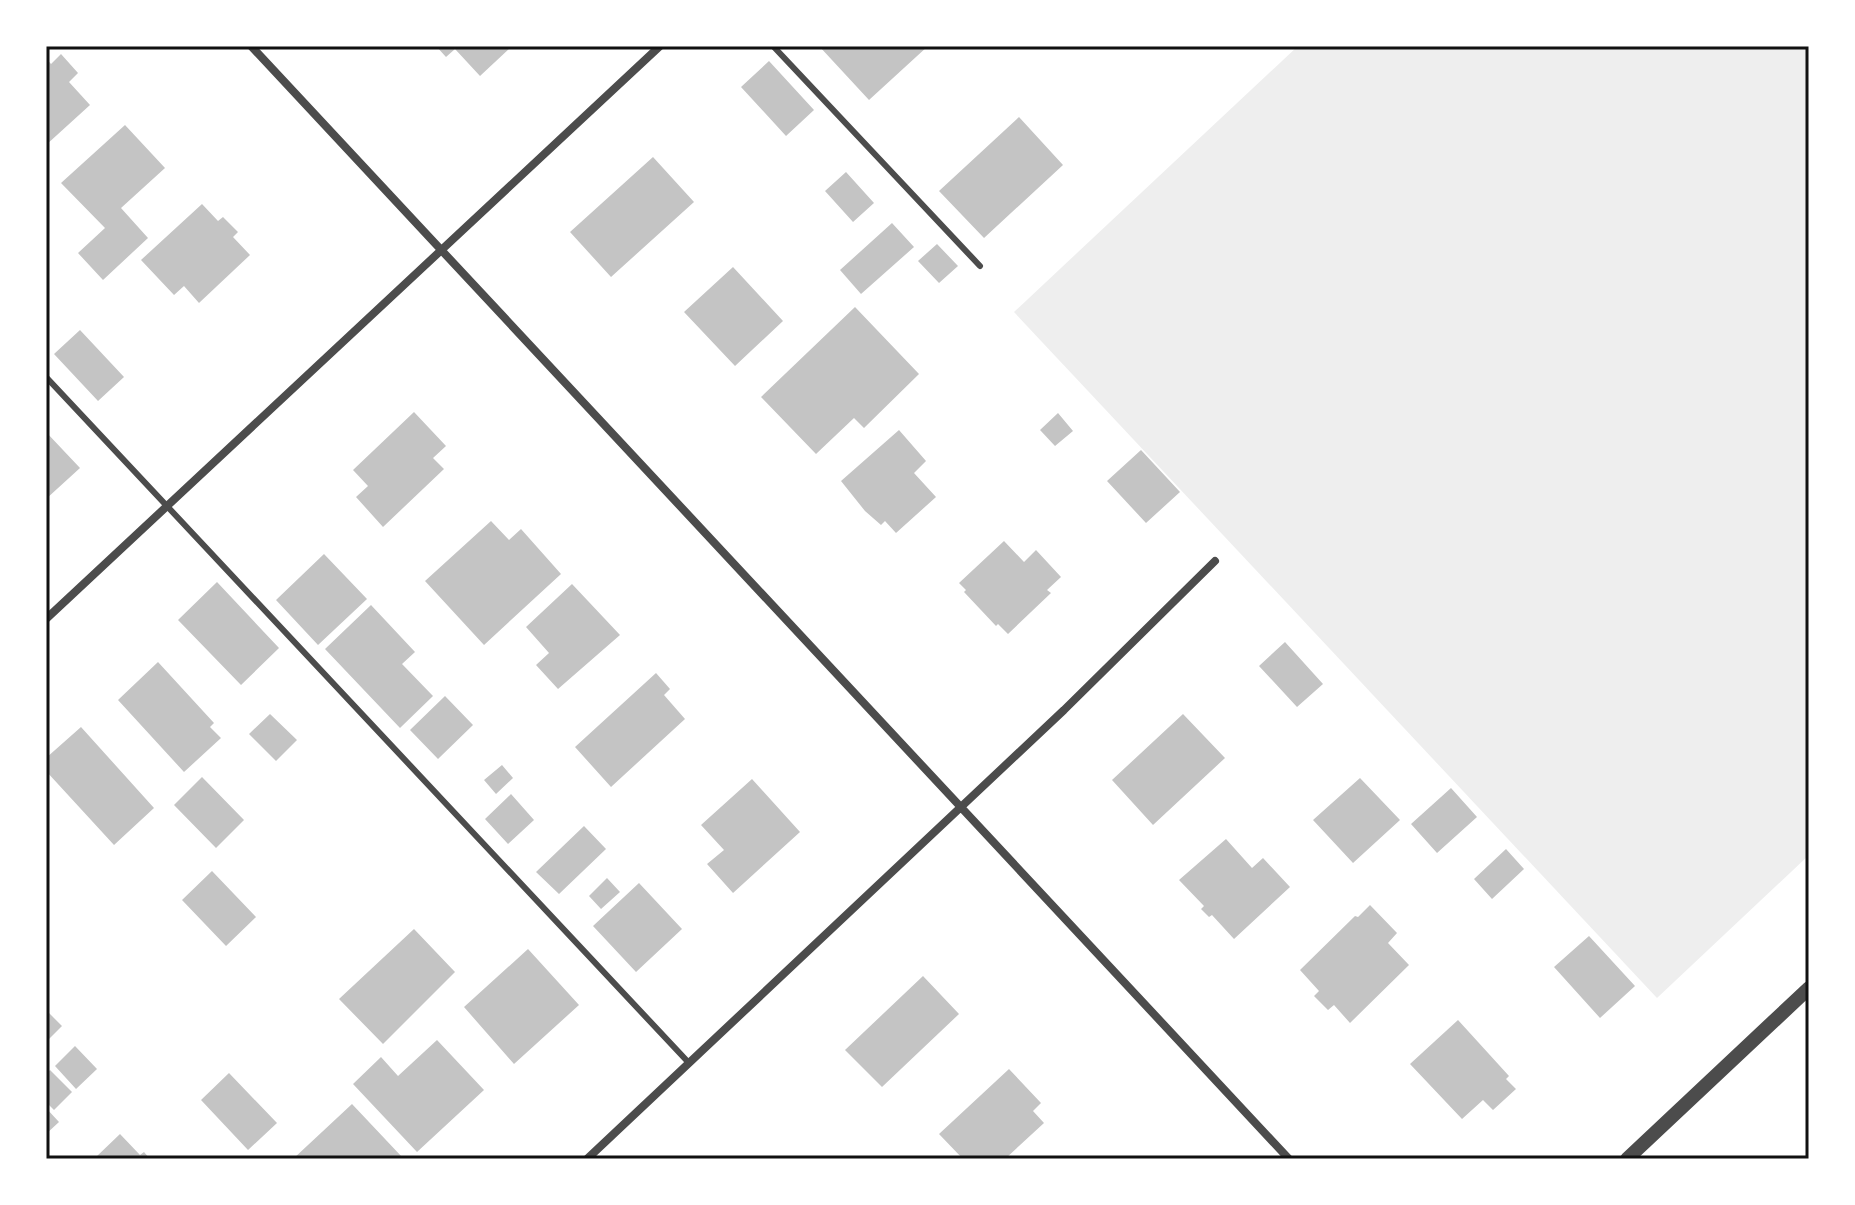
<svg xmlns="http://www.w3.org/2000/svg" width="1855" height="1205" viewBox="0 0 1855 1205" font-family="Quicksand,sans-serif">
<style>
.green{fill:#eee}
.building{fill:#c4c4c4}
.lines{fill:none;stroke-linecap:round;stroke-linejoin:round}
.service{stroke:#4c4c4c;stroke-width:6}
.minor{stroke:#4c4c4c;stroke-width:8}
.tertiary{stroke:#4c4c4c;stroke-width:14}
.neatline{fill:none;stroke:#111;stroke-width:3}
</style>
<rect width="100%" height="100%" fill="#fff"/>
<!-- green -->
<path class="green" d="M1298 46H1809V855L1657 998 1014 312Z"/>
<!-- building -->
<path class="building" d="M436 46H512L480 76 455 49 446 57Z
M819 46H928L869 100Z
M61 54 78 73 69 82 90 105 46 145V58L51 64Z
M769 61 814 110 786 136 741 87Z
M1019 117 1063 165 984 238 939 191Z
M125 125 165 168 121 208 148 238 103 280 78 253 105 228 61 183Z
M653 157 694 202 611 277 570 232Z
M846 172 874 203 853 222 825 191Z
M202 204 218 221 223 217 238 232 233 237 250 255 199 303 184 286 174 295 141 260Z
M892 223 914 247 861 294 840 270Z
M937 244 958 266 939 283 918 261Z
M733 267 783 321 735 366 684 312Z
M855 307 919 374 864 428 854 418 816 454 761 397Z
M80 330 124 377 98 401 54 354Z
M414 412 446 446 433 458 444 469 383 527 356 497 368 486 353 470Z
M1058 413 1073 431 1055 446 1040 430Z
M899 430 926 461 914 473 936 497 896 533 885 521 881 525 865 511 841 481Z
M46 432 80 468 46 499Z
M1141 450 1180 492 1146 523 1107 481Z
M491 521 509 540 521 529 561 574 484 645 425 581Z
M1004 541 1024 562 1036 550 1061 577 1047 590 1051 593 1008 634 998 624 996 626 964 592 966 590 959 583Z
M324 554 367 599 318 645 276 600Z
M217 582 279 648 241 685 178 620Z
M572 584 620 635 558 689 536 665 549 653 526 627Z
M371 605 415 652 402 664 433 696 400 728 325 649Z
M1285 642 1323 684 1297 707 1259 666Z
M158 662 214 723 210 727 221 738 184 772 118 700Z
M656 673 670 689 664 695 685 719 611 787 575 747Z
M445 696 473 725 438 759 410 730Z
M270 714 297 740 276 761 249 734Z
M1183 714 1225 758 1153 825 1112 780Z
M81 727 154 808 114 845 46 771V758Z
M502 765 513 778 496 794 484 780Z
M202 777 244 820 216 848 174 805Z
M1360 778 1400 820 1353 863 1313 820Z
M752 779 800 832 733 893 707 864 724 850 701 825Z
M1451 788 1477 817 1437 853 1411 824Z
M511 794 534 820 508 844 485 819Z
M584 826 606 849 559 894 536 872Z
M1226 839 1252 868 1263 858 1290 887 1234 939 1212 915 1209 917 1201 909 1204 906 1179 880Z
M1506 849 1524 869 1492 899 1474 879Z
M212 871 256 917 226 946 182 900Z
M607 878 620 892 601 909 589 896Z
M639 883 682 929 636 972 593 926Z
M1370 905 1397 933 1388 943 1409 965 1350 1023 1334 1005 1328 1010 1314 996 1319 991 1300 970 1355 916 1358 917Z
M414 929 455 972 383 1044 339 999Z
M1589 936 1635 986 1600 1018 1554 967Z
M528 949 579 1005 514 1064 464 1007Z
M923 976 959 1014 882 1087 845 1050Z
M46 1010 62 1026 46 1042Z
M1458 1020 1509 1076 1506 1079 1516 1089 1493 1110 1483 1100 1462 1119 1410 1064Z
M437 1040 484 1090 417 1152 353 1084 381 1057 398 1076Z
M75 1046 97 1069 76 1089 55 1066Z
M1009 1069 1041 1103 1033 1111 1044 1123 1005 1159H963L939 1134Z
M50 1070 72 1092 54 1110 46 1102V1075Z
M229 1073 277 1123 248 1150 201 1100Z
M352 1104 402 1157 399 1159H293Z
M46 1108 59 1122 46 1134Z
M120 1134 140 1155 144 1152 150 1159H97L96 1157Z"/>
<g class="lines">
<!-- service -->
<path class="service" d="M773 46 980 266
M46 377 689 1063"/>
<!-- minor -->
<path class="minor" d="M251 46 1289 1159
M46 619 660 46
M587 1159 1064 710 1215 561"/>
<!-- tertiary -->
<path class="tertiary" d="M1627 1159 1809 988"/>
</g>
<!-- border -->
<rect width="1855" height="1205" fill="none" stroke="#ffffff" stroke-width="96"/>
<rect x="48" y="48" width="1759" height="1109" class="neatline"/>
</svg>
